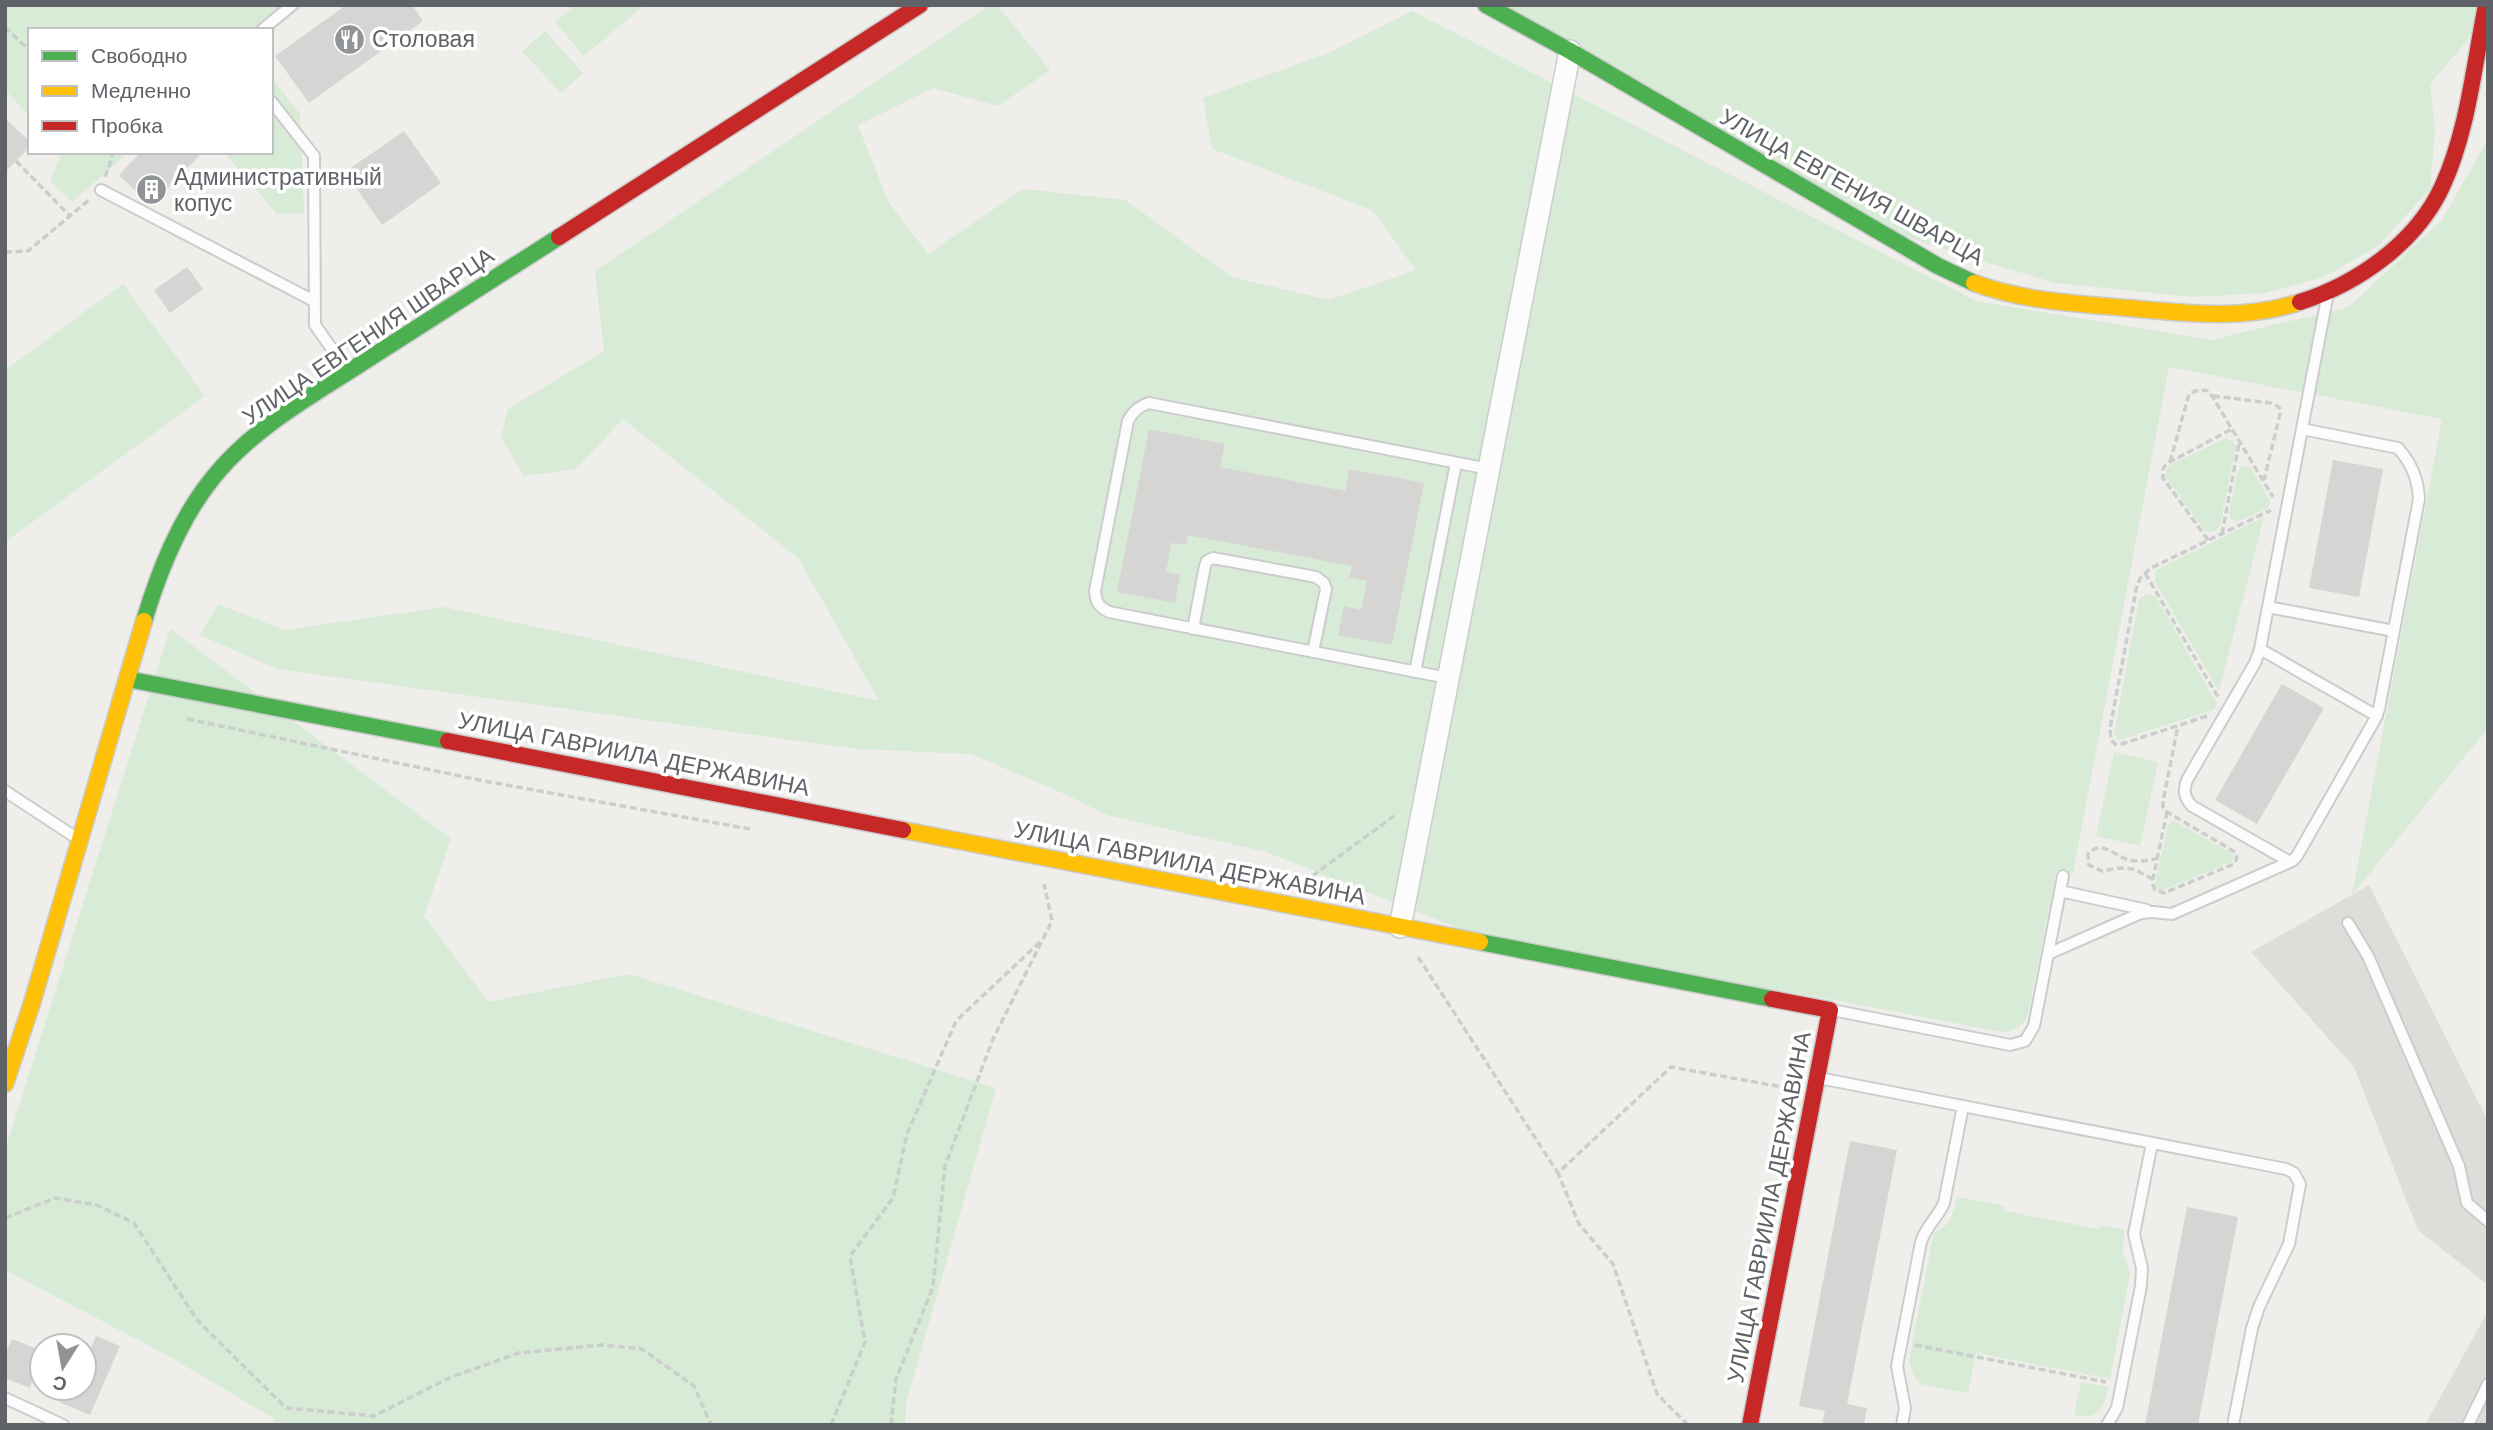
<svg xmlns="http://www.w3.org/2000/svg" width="2493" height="1430" viewBox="0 0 2493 1430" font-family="Helvetica,sans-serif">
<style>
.industrial{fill:#dfddda}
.green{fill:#d8ebd6}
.building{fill:#d6d5d3}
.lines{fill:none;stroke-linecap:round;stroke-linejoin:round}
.lane-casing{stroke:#cbcccc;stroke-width:14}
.street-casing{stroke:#cbcccc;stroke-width:24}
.fast-casing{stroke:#cacacb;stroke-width:19}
.slow-casing{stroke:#cacacb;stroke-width:19}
.jam-casing{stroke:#cacacb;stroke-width:19}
.path{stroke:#cacfcc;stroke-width:3.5;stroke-dasharray:7 3.5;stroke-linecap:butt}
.lane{stroke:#fdfcfc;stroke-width:10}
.street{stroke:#fdfcfc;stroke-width:21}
.fast{stroke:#4caf50;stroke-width:16}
.slow{stroke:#ffc107;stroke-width:16}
.jam{stroke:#c62828;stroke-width:16}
.labels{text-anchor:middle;stroke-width:7;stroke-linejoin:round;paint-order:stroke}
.poi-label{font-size:23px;fill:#5f6368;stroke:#fff;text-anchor:start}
.street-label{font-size:23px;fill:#5f6368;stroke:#fff}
</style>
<rect width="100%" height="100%" fill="#efeeea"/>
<!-- industrial -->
<path class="industrial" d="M2369 885 2488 1121V1285L2418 1230 2354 1067 2251 952Z
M2488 1311V1425H2425Z"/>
<!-- green -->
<path class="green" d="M5 5H307L259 30H30V116L5 90Z
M575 5H645L584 56 555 22Z
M990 5H997L1050 70 998 106 933 88 858 125 888 201 928 254 1023 189 1125 200 1232 277 1329 300 1416 270 1372 210 1212 149 1203 98 1326 54 1412 11 1976 301 2211 340 2349 307 2442 220 2488 139V728L2352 895 2442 419 2169 367 2073 873 2056 871 2028 1015C2022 1027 2014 1031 2001 1032L1819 997 1511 949 1266 852 1107 815 1060 792 971 754 857 749 277 669 200 635 218 604 284 630 444 607 879 701 799 559 623 419 576 469 524 476 501 437 508 409 604 351 595 271Z
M1474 5H2488L2466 42 2430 84 2435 129 2430 189 2378 246 2324 277 2265 293 2194 297 2056 283 1954 253 1880 227Z
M545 31 583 73 561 93 522 51Z
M271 77 300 114 304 213 277 214 224 152H271Z
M62 152H129L72 202 50 181Z
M123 284 205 396 5 542V370Z
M2226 438 2232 441 2236 446 2220 526C2216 532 2211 533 2205 531L2165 476 2168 466Z
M2242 466 2250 467 2270 500 2268 508 2236 522 2231 519 2229 514 2238 470Z
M2264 517 2219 691 2155 582 2156 570Z
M2145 594 2156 597 2217 704 2213 710 2119 740 2114 734 2139 599Z
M170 629 451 839 424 916 488 1002 629 974 996 1088 906 1404 905 1425H276L273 1418 165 1354 5 1270V1150Z
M2114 752 2158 762 2140 846 2096 836Z
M2172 820 2233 854 2232 862 2162 890 2157 889 2155 884 2168 825Z
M1957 1197 2004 1206V1211L2099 1229 2100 1225 2124 1230 2123 1253 2130 1274 2110 1379 1976 1353 1968 1393 1920 1384 1913 1374 1909 1360 1934 1232C1951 1226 1953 1214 1957 1197Z
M2081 1382 2108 1387C2104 1408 2099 1420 2074 1415Z"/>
<!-- building -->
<path class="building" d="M346 5H412L423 21 309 103 275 56Z
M5 118 30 142V147L5 172Z
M404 131 441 183 382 225 345 172Z
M141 152H203L151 206 119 175Z
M187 267 203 289 170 313 154 290Z
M1149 429 1225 444 1220 467 1345 491 1349 469 1424 483 1392 645 1338 635 1344 606 1361 610 1367 581 1349 577 1352 566 1188 535 1186 545 1171 543 1166 572 1180 575 1175 603 1117 592Z
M2333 460 2383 469 2359 597 2309 588Z
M2282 684 2324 708 2257 824 2215 800Z
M1850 1141 1897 1150 1847 1404 1867 1408 1864 1425H1822L1825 1411 1799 1406Z
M2187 1207 2238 1217 2198 1425H2145Z
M96 1336 120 1346 90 1415 59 1402 63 1394 48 1388H84V1364Z
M12 1339 42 1351V1385L32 1381 30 1388 5 1378V1355Z"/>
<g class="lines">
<defs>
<path id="lane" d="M262 30 292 5
M271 101 314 156 315 325 346 369
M101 190 314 301
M2268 607 2394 631
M1193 629 1205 566 1207 561 1213 558 1316 577 1324 583 1326 589 1313 652
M2260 649 2377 716
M1415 672 1456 463
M1448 678 1109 612C1099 607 1096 603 1095 591L1128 421C1133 411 1139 406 1149 403L1489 469
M5 791 78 839
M2290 862 2192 806C2184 798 2183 790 2187 780L2255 663 2260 649 2327 298
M2060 891 2147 910
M2348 923 2368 956 2459 1166 2467 1203 2488 1221
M2048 954 2141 913 2153 912 2172 914 2292 861 2297 856 2374 721 2379 709 2419 499C2418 478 2411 463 2398 448L2302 429
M1832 1010 2010 1045 2025 1041 2034 1026 2063 876
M1819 1078 2286 1169 2294 1173 2300 1184 2289 1244 2259 1307 2252 1328 2233 1425
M5 1398 63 1425
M1902 1425 1905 1408 1897 1366 1921 1242C1926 1226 1938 1217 1944 1203L1963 1106
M2107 1425 2117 1408 2141 1286 2142 1268 2134 1234 2152 1143
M2468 1425 2488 1384"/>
<path id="street" d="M1400 927 1570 51"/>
<path id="fast" d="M1486 5 1570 51 1938 266 1974 283
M144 621C159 571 179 520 212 479 251 429 310 397 362 363 428 321 493 279 559 237
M127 679 448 741
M1480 942 1772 999"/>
<path id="slow" d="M1974 283C2023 301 2077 304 2128 308 2187 313 2243 321 2300 302
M903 830 1480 942
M5 1084 32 1003 144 621"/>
<path id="jam" d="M559 237 920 5
M2300 302C2357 284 2416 243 2442 187 2468 131 2474 65 2486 5
M448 741 903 830
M1750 1425 1830 1010 1772 999"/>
</defs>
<!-- lane casing -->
<use href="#lane" class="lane-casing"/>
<!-- street casing -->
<use href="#street" class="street-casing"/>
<!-- fast casing -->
<use href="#fast" class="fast-casing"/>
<!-- slow casing -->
<use href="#slow" class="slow-casing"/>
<!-- jam casing -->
<use href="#jam" class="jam-casing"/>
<!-- path -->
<path class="path" d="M5 27 30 51
M16 161 70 216
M105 177 114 152
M5 252 28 251 89 200
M2213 396 2271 403 2279 407 2280 414 2264 480
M2170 462 2189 394 2195 391 2206 390 2212 396 2273 497
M2222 534 2239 443
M2208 540 2163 478V469L2166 464 2232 429
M2145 573 2218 697
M2207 716 2122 744H2115L2111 740 2110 728 2137 585 2141 577 2151 568 2271 510
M187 719 484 781 750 829
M2167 812 2152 883 2155 890 2164 893 2234 864 2237 858 2235 852 2167 812 2163 807V801L2178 726
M2153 879 2133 869 2120 868 2102 871 2089 865 2088 854C2102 839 2114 856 2129 860 2139 862 2148 861 2158 858
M1304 882 1394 816
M1418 957 1558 1173
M5 1218 55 1198 97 1205 134 1223 197 1320 286 1408 374 1416 451 1377 519 1353 602 1345 642 1349 694 1386 711 1425
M1915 1345 2106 1382
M831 1425 865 1342 850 1256 893 1198 907 1134 956 1021 1041 941
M891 1425 896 1379 933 1287 945 1166 993 1039 1052 921 1044 884
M1688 1425 1657 1394 1613 1264 1579 1224 1558 1173 1671 1067 1788 1088"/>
<!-- lane -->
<use href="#lane" class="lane"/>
<!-- street -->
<use href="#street" class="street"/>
<!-- fast -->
<use href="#fast" class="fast"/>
<!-- slow -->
<use href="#slow" class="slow"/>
<!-- jam -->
<use href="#jam" class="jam"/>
</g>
<!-- icons -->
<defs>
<symbol id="restaurant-disc" viewBox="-11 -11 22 22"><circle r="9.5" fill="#919496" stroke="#fff"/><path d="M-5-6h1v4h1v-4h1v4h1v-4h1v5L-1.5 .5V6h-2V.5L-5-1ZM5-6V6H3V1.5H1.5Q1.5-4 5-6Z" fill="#fff"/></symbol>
<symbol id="building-disc" viewBox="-11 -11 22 22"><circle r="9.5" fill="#919496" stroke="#fff"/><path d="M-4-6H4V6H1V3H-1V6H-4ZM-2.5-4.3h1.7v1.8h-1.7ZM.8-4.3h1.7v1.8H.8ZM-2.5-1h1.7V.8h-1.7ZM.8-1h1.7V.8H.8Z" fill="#fff"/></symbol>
</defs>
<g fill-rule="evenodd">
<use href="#restaurant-disc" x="332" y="22" width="35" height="35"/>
<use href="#building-disc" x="134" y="172" width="35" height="35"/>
</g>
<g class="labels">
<!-- poi labels -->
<g class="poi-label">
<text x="372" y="47">Столовая</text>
<text x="174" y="185">Административный<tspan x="174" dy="26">копус</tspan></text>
</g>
<!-- street labels -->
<g class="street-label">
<text transform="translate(1852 187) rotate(29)" y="8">УЛИЦА ЕВГЕНИЯ ШВАРЦА</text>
<text transform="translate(368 336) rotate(-34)" y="8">УЛИЦА ЕВГЕНИЯ ШВАРЦА</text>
<text transform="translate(634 754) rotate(11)" y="8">УЛИЦА ГАВРИИЛА ДЕРЖАВИНА</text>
<text transform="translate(1190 863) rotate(11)" y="8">УЛИЦА ГАВРИИЛА ДЕРЖАВИНА</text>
<text transform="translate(1769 1207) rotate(-79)" y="8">УЛИЦА ГАВРИИЛА ДЕРЖАВИНА</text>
</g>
</g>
<!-- border -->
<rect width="2493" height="1430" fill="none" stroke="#5f6368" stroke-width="14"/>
<!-- legend -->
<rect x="28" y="28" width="245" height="126" fill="#ffffff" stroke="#bfc1c3" stroke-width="2"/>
<rect x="42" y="51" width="35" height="10" fill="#4caf50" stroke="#bfc1c3" stroke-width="2"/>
<text x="91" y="63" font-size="21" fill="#5f6368">Свободно</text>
<rect x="42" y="86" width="35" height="10" fill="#ffc107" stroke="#bfc1c3" stroke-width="2"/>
<text x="91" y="98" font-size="21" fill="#5f6368">Медленно</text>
<rect x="42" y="121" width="35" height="10" fill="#c62828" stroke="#bfc1c3" stroke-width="2"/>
<text x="91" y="133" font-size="21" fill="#5f6368">Пробка</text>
<!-- north arrow -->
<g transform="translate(63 1367) rotate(191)"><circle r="33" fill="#ffffff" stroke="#bfc1c3" stroke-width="2"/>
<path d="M0-5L12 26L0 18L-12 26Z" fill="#919496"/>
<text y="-10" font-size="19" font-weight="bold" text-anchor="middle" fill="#5f6368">С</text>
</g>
</svg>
